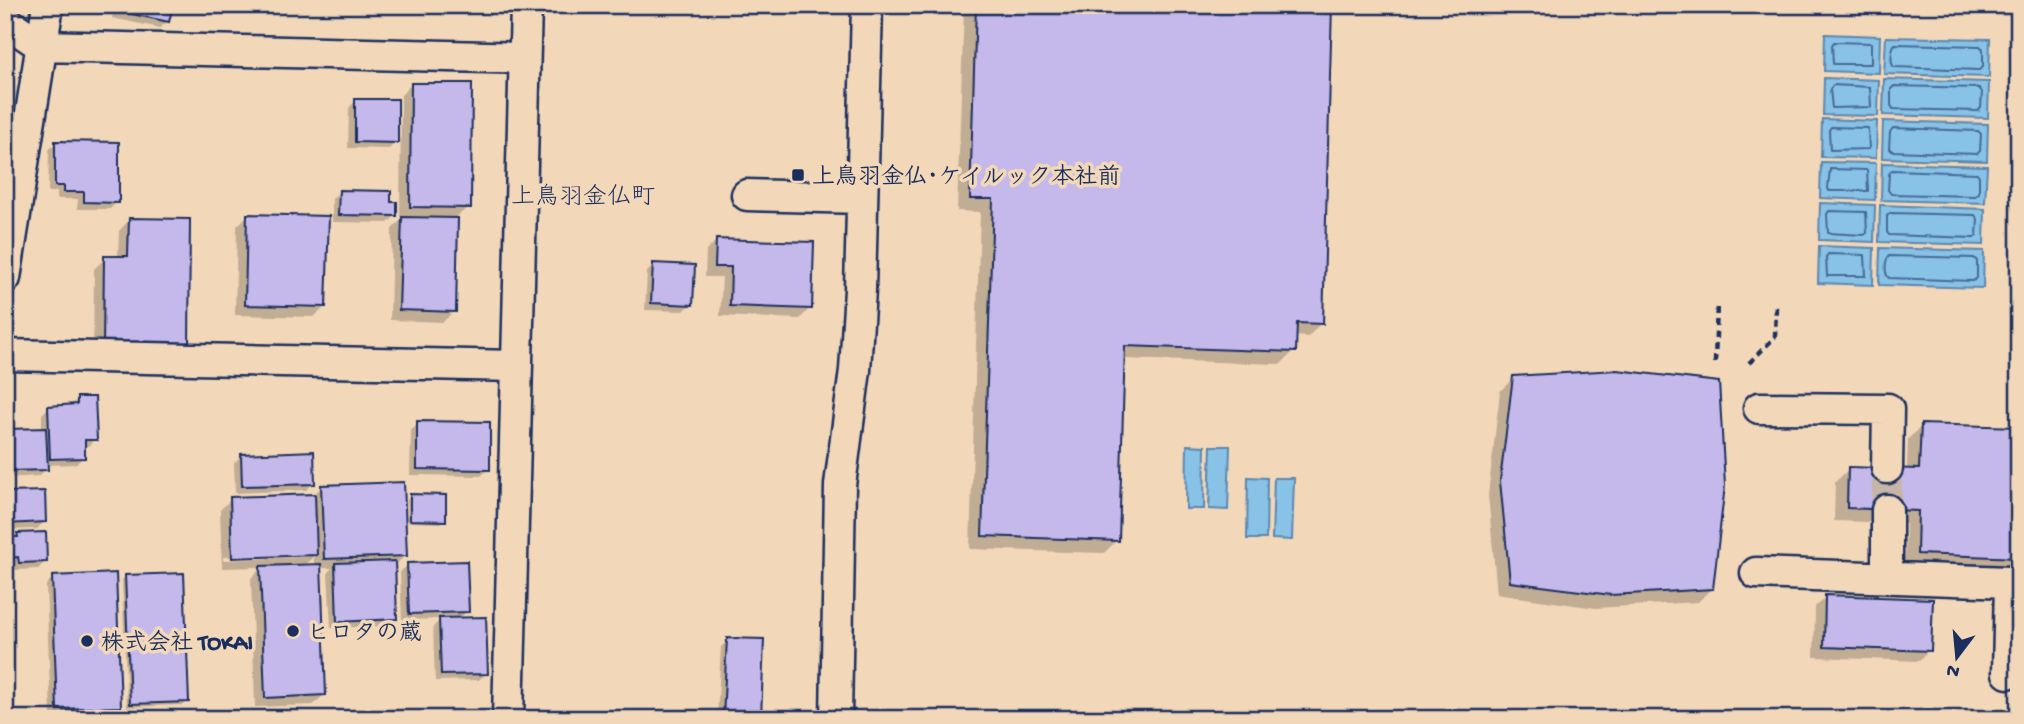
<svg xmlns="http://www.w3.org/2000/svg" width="2024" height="724" viewBox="0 0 2024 724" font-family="'Gochi Hand','Klee One',sans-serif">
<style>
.water{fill:#88c2e7;stroke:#5c87b0;stroke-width:2}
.shadow{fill:#0003;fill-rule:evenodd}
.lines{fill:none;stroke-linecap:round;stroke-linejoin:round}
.shore{stroke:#476a95;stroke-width:2}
.building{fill:#c4b9ea;stroke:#1b2f5e;stroke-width:2}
.minor-tunnel{stroke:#c7b6a7;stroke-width:30;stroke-dasharray:30 15;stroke-linecap:butt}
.minor-casing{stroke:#1b2f5e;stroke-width:35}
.path{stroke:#1b2f5e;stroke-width:4.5;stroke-dasharray:7 5;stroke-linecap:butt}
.minor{stroke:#f2d8b9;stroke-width:30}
.poi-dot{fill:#1b2f5e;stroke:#f2d8b9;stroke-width:2.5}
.labels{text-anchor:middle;stroke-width:7;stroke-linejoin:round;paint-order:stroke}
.poi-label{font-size:23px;font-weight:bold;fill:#1b2f5e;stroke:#f2d8b9;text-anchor:start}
.neighbourhood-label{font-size:24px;fill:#1b2f5e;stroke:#f2d8b9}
</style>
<rect width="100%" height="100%" fill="#f2d8b9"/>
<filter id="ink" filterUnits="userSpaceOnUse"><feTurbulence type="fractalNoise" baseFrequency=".0143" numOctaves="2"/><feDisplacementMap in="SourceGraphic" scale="14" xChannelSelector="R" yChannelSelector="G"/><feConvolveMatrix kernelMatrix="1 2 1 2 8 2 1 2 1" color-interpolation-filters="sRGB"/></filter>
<g filter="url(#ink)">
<!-- water -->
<path class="water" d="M1825 34 1880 36 1879 73 1824 71Z
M1886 37 1990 39 1989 77 1884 74Z
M1824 78 1879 80 1878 116 1823 115Z
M1884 79 1989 82 1988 118 1883 115Z
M1822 119 1877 121 1876 158 1821 157Z
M1883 121 1988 124 1987 161 1882 158Z
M1821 162 1876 163 1875 200 1820 198Z
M1882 163 1987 166 1985 203 1881 200Z
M1820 203 1875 205 1874 242 1819 240Z
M1880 205 1985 209 1984 245 1879 242Z
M1819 246 1874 248 1873 285 1818 283Z
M1880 248 1984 251 1983 288 1879 285Z
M1187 445 1205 446 1204 509H1186Z
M1211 446H1230L1228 510 1209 509Z
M1248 477 1267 478 1266 539H1247Z
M1274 478H1294L1292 540 1272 539Z"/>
<!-- shadow -->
<path class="shadow" d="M114 5H171L168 21 160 28 112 18Z
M964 5H1331L1321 323 1308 337 1295 336 1294 351 1281 364 1123 359 1117 540 1104 553 970 549 980 212 957 211Z
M411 84 469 207 456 217 454 311 443 322 390 320 392 229 404 217H400L401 95Z
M356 100 396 142 389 149 348 148 349 108Z
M56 142 117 202 110 209H77L78 199H57V192H48L49 150Z
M339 192 390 203 396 215 388 223 332 222V199Z
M248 215 325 307 314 317 235 315 237 226Z
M129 220 188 221 93 358 94 269 105 258H118L119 231Z
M716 241 810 308 800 319 720 316 722 277H705L706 251Z
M654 265 691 304 684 311 645 310 647 272Z
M1514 378 1712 588 1698 602 1596 608 1497 594 1488 495 1500 391Z
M78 399 95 439 88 446H83V457L76 464 46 465V469L39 476 5 478V433L42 430V414L49 407 70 406Z
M418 423 488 469 481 476 410 475 411 430Z
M1922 426 2019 429V571L1905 567 1906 523 1834 521 1835 482 1849 469 1907 471 1908 439Z
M241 456 314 483 306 490 235 493 234 463Z
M322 487 405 555 395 566V619L388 626 331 628 328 572 332 568H319L324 695 313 705 255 707 251 578 262 567 222 568 220 510 231 499 312 496ZM307 554V557L223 560V557ZM314 556V566H304Z
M5 494 44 522 37 529 5 530Z
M411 496 444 520 441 523 408 522 407 499Z
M18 535 45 562 38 569 12 570V563L5 564V539L15 538Z
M408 565 467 611 459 619 486 673 479 680 435 681 433 627 441 619 402 620 400 572Z
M125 576 187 701 184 705 127 707 122 580Z
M53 577 119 706 112 714 51 715 46 585Z
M1826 597 1929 650 1919 661 1814 657 1815 607Z
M728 640 759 719H717L721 647Z"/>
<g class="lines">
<!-- shore -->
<path class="shore" d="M1834 42 1871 43V64H1833L1832 45Z
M1895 44 1980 46 1983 49V67L1979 70 1894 67C1890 63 1891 48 1895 44Z
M1833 85 1870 87 1871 107 1832 108 1830 89Z
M1894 86 1979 88 1982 92 1981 108 1978 111 1893 109 1891 105V89Z
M1831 127 1868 128 1869 149 1830 150 1829 130Z
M1893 128 1978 131 1981 134 1980 151 1977 154 1892 151 1889 148 1890 132Z
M1830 169 1867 170 1868 191H1829L1828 188Z
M1892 170 1977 173 1979 176V193L1975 196 1891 194 1888 190 1889 174Z
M1829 211 1866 212 1867 233 1864 235 1828 233 1827 214Z
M1890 213 1975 215 1978 219 1977 235 1974 238 1889 235 1887 232V216Z
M1828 254 1865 255 1866 276H1827L1826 257Z
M1889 256 1974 258 1977 261V278L1973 281 1889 278C1884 274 1885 260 1889 256Z"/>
</g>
<!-- building -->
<path class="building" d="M119 5H173L169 22 118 11Z
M976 5H1332L1323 324 1297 323 1296 352 1125 346 1119 541 982 536 993 199H970Z
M411 83H472L471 208 410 207Z
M355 99H398V143L355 142Z
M55 141 119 142V203L84 202V192H64V186H55Z
M339 190 391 191V202H397V216L338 215Z
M247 214 329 216 326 307 245 305Z
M402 217 458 218 456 312 399 310Z
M129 218 190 219 189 348H103L104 256H128Z
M716 239 814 242 812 309 730 306 731 267H715Z
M653 263 695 265 693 305 651 303Z
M1617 370 1719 382 1725 485 1713 589 1611 595 1510 582 1500 481 1513 376Z
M77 397H95L97 440H85V458L50 459 48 406 77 404Z
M417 421 490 422V470L417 469Z
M1921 424 2019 427V558L1917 554 1918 511 1847 508 1848 467 1919 469Z
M46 428 48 470 8 471 6 429Z
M314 451 315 484 242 486 241 454Z
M404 482 407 556 324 559 321 485Z
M45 491 46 522 5 524V492Z
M315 494 317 555 232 558 230 497Z
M410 494 446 495V521L410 520Z
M46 532 47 562 19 563 18 557 5 558V537H18L17 533Z
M395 561 397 619 337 622 335 563Z
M467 561 469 612 409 614 407 563Z
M321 564 326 695 265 698 260 566Z
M116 573 121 707 57 709 52 576Z
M184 573 189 702 130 704 125 575Z
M1825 595 1933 599 1931 651 1824 647Z
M486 617 488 674 441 675 439 618Z
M727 638 764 639 761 719H723Z"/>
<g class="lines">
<!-- minor-tunnel -->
<path class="minor-tunnel" d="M1887 510V468"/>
<defs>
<path id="minor" d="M5 21 42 46 524 58
M747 195 862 198
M5 278 48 5
M5 355 517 366
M1759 408 1888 409 1887 468
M1756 573 2010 582 2008 673
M1887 577V510
M508 719 526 5
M836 719 840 485 855 370 860 290 867 5"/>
</defs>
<!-- minor casing -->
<use href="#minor" class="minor-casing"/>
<!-- path -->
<path class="path" d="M1715 363 1717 303
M1749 363 1775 337 1776 305"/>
<!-- minor -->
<use href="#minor" class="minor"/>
</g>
</g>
<!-- markers -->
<g class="poi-dot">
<rect x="791" y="168" width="14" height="14" rx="3.5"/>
<circle cx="293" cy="631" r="7"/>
<circle cx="87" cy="641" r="7"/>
</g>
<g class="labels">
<!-- poi labels -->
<g class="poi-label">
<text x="812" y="183">上鳥羽金仏･ケイルック本社前</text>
<text x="307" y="639">ヒロタの蔵</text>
<text x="101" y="649">株式会社 TOKAI</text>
</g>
<!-- neighbourhood labels -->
<g class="neighbourhood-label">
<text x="583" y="203">上鳥羽金仏町</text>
</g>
</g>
<!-- margin -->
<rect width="2024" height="724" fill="none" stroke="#f2d8b9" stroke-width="28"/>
<rect x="14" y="14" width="1996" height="696" fill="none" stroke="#1b2f5e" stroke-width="2.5" filter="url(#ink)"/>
<!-- north arrow -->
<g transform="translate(1957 657) rotate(196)" stroke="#f2d8b9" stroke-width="5" paint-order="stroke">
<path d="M0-5L12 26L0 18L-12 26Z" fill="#1b2f5e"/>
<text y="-10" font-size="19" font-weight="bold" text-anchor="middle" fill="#1b2f5e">N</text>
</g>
</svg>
